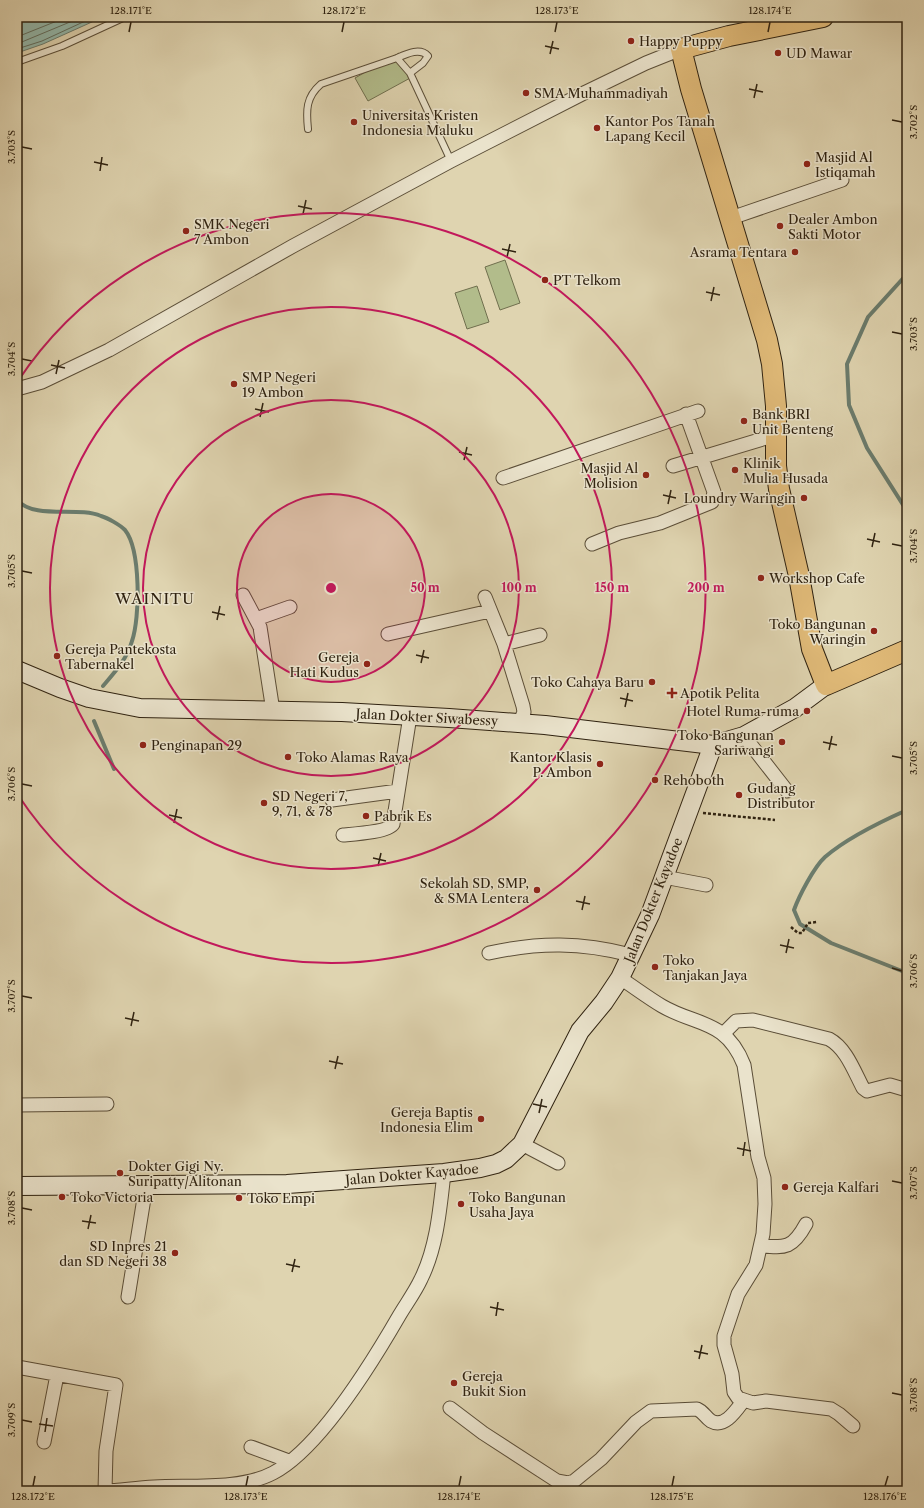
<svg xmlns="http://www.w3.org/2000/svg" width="924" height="1508" viewBox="0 0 924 1508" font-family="'Libre Caslon Text',serif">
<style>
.green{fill:#b2bc8b;stroke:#706f4e}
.water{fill:#93b8ab;stroke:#6b7c6d}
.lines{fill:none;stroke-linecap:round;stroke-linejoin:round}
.shore{stroke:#616d5e;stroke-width:1}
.stream{stroke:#6b7c6d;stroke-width:4}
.lane-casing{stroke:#5b4e38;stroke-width:8}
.street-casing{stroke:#5b4e38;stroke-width:15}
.secondary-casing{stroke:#2f2210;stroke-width:20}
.primary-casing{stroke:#2f2210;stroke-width:22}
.path{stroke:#2f2210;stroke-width:2.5;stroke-dasharray:3 2;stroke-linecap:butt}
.lane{stroke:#eae3cc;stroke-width:6}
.street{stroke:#eae3cc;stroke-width:13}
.secondary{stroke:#eae3cc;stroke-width:18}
.primary{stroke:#e0ba78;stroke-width:20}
.ticks{fill:none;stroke:#2f2210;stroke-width:1.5}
.ring{fill:none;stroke:#c2185b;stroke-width:2}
.poi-dot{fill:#8f2418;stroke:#eae3cc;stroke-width:1.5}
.labels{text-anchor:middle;stroke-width:3;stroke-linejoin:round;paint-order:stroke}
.poi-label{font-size:13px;fill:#2f2210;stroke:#eae3cc;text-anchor:start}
.street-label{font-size:13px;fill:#2f2210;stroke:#eae3cc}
.quarter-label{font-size:15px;letter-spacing:1px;fill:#2f2210;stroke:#eae3cc}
.centre{fill:#c2185b;stroke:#eae3cc;stroke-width:2}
.ring-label{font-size:12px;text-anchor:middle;font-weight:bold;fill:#c2185b;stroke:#eae3cc;stroke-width:3;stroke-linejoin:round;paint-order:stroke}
.neatline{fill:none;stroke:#2f2210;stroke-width:1.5}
.ticks-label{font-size:10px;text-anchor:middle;fill:#2f2210}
</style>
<rect width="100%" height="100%" fill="#dfd4b0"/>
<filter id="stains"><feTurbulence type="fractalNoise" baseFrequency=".005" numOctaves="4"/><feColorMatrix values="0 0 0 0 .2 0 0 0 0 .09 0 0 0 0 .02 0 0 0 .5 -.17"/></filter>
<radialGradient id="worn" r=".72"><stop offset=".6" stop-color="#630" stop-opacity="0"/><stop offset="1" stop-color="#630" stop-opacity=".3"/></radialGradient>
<!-- green -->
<path class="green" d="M399 53 412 77 368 101 355 78Z
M505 260 520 303 500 310 485 267Z
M477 286 489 322 467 329 455 293Z"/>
<!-- water -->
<path class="water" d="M17 17H103L43 44 17 53Z"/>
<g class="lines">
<!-- shore -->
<path class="shore" d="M17 37 67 17
M17 44 82 17
M17 49 42 41 94 17"/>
<!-- stream -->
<path class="stream" d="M907 274 868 317 847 364 849 405 867 448 907 511
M17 500C35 520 77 506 101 516 108 518 120 525 125 530 141 550 140 618 132 641 127 659 115 672 103 686
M94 721 114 769
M907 810C880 822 847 838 825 857 814 867 799 896 794 910L800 924 831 943 907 973"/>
<defs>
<path id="lane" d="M397 58C406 54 420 47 428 56L423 63 410 73
M17 62 62 46 125 17
M308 129C306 110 306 97 321 84L397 58 410 73 451 161"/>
<path id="street" d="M731 218 842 180
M17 389 42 382 109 350 293 246 451 161 586 92 646 63 681 49
M673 466 776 435
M503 478 698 411
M592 544 619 533 660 523 712 502 714 492 686 414
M243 595 260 627 273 711
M485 597 504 644 523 706 524 712 520 722
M256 619 290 607
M388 634 490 611
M504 644 540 635
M744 736 787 791
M332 800 398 791
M343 835C354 834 388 832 393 824L410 716
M664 877 706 885
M489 953C539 942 581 942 631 955
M620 978C634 987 647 997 662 1006 696 1026 726 1019 744 1065L758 1157 764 1178 765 1204 763 1234 756 1265 738 1294 724 1336V1345L732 1374 734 1392 738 1398 753 1403 766 1401 831 1409 839 1414 853 1426
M723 1034 736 1021 753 1020 829 1039C846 1048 854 1071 863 1088L867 1091 890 1085 907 1090
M17 1105 107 1104
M522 1144 558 1163
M761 1246C786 1248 793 1248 806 1224
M128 1297 146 1186
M17 1367 116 1385 106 1451 105 1491C121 1490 137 1488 154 1487 190 1485 241 1490 273 1473 319 1449 373 1361 399 1316 406 1304 415 1292 421 1279 437 1247 440 1208 444 1173
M450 1408 483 1433 557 1481 568 1483 574 1481 601 1459 636 1422 651 1411 697 1409C704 1412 705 1417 711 1421 725 1429 737 1409 744 1400
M44 1442 57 1375
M251 1447 289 1461"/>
<path id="secondary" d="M17 670 60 688 89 698 140 708 342 712 449 718 545 725 713 745 744 736 795 708 826 685
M17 1186 287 1184 444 1173 480 1168 496 1164 506 1159 522 1144 580 1031 604 1002 620 978 650 915 713 745"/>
<path id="primary" d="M823 17 729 36 681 49 691 89 767 340 772 364 776 406V466L779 489 799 576 812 649 826 685 907 650"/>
</defs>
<!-- lane casing -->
<use href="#lane" class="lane-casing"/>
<!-- street casing -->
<use href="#street" class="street-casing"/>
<!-- secondary casing -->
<use href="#secondary" class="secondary-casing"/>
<!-- primary casing -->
<use href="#primary" class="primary-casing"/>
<!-- path -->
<path class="path" d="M703 813 775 820
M791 927 798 933H802L808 923 817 922"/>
<!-- lane -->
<use href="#lane" class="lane"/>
<!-- street -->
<use href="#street" class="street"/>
<!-- secondary -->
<use href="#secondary" class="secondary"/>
<!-- primary -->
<use href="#primary" class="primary"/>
</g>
<!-- ticks -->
<path class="ticks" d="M129 32 131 22M342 32 344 22M555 32 557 22M768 32 770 22M545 46 559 49M550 54 553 41M749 89 763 92M754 98 757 84M892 120 902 122M22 147 32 149M94 162 108 165M100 171 102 157M298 206 312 209M303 214 306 200M502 249 516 252M507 257 510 244M706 292 720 295M711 301 714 287M892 332 902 334M22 359 32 361M51 365 65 368M56 374 59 360M255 409 269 412M260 417 263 403M459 452 472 455M464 460 467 447M663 495 676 498M668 504 671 490M867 539 880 542M892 544 902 546M872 547 875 533M22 571 32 573M212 612 225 615M217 620 220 606M416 655 429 658M421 663 424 650M620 698 633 701M625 707 628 693M823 742 837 745M829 750 832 736M892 756 902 758M22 784 32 786M169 815 182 818M174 823 177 809M373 858 386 861M378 866 381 853M576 901 590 904M582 910 585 896M780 945 794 948M786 953 789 939M892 968 902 971M22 996 32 998M125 1018 139 1021M131 1026 134 1012M329 1061 343 1064M335 1069 338 1056M533 1104 547 1107M539 1113 542 1099M737 1148 751 1151M743 1156 745 1142M892 1181 902 1183M22 1208 32 1210M82 1221 96 1223M88 1229 91 1215M286 1264 300 1267M292 1272 295 1259M490 1307 504 1310M496 1316 498 1302M694 1351 708 1354M699 1359 702 1345M892 1393 902 1395M22 1420 32 1422M39 1424 53 1426M45 1432 47 1418M33 1486 35 1476M246 1486 248 1476M459 1486 461 1476M672 1486 674 1476M885 1486 888 1476"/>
<!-- distance rings -->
<circle cx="331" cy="588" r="94" fill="#c2185b" fill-opacity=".12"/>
<g class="ring">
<circle cx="331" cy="588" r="94"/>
<circle cx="331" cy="588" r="188"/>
<circle cx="331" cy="588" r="281"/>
<path d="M18 381A375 375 0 1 1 18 795"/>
</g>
<!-- markers -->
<g class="poi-dot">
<circle cx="631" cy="41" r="4"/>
<circle cx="778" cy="53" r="4"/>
<circle cx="526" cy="93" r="4"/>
<circle cx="354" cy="122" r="4"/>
<circle cx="597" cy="128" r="4"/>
<circle cx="807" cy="164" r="4"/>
<circle cx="780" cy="226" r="4"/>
<circle cx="186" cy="231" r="4"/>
<circle cx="795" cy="252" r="4"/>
<circle cx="545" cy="280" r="4"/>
<circle cx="234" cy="384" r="4"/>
<circle cx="744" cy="421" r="4"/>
<circle cx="735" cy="470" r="4"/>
<circle cx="646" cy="475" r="4"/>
<circle cx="804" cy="498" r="4"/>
<circle cx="761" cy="578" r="4"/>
<circle cx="874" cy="631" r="4"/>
<circle cx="57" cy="656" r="4"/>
<circle cx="367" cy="664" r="4"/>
<circle cx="652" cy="682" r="4"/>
<path d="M670 687h4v4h4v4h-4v4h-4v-4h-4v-4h4z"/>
<circle cx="807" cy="711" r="4"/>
<circle cx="782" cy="742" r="4"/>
<circle cx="143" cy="745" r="4"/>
<circle cx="288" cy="757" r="4"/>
<circle cx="600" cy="764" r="4"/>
<circle cx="655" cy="780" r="4"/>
<circle cx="739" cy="795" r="4"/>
<circle cx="264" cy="803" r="4"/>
<circle cx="366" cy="816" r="4"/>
<circle cx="537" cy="890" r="4"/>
<circle cx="655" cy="967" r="4"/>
<circle cx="481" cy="1119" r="4"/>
<circle cx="120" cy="1173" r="4"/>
<circle cx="785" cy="1187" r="4"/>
<circle cx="62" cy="1197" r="4"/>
<circle cx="239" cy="1198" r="4"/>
<circle cx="461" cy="1204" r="4"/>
<circle cx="175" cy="1253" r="4"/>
<circle cx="454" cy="1383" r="4"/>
</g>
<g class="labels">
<!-- poi labels -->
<g class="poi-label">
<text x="639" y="46">Happy Puppy</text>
<text x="786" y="58">UD Mawar</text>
<text x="534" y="98">SMA Muhammadiyah</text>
<text x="362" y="120">Universitas Kristen<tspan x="362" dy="15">Indonesia Maluku</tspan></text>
<text x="605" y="126">Kantor Pos Tanah<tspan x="605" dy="15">Lapang Kecil</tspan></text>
<text x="815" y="162">Masjid Al<tspan x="815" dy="15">Istiqamah</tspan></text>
<text x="788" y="224">Dealer Ambon<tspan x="788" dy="15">Sakti Motor</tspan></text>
<text x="194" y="229">SMK Negeri<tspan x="194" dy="15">7 Ambon</tspan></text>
<text x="787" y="257" text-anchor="end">Asrama Tentara</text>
<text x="553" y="285">PT Telkom</text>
<text x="242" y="382">SMP Negeri<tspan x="242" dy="15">19 Ambon</tspan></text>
<text x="752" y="419">Bank BRI<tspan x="752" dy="15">Unit Benteng</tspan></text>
<text x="743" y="468">Klinik<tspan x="743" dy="15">Mulia Husada</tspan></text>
<text x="638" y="473" text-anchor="end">Masjid Al<tspan x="638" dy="15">Molision</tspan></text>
<text x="796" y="503" text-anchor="end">Loundry Waringin</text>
<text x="769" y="583">Workshop Cafe</text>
<text x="866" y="629" text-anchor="end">Toko Bangunan<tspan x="866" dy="15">Waringin</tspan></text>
<text x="65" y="654">Gereja Pantekosta<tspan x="65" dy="15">Tabernakel</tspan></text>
<text x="359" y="662" text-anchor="end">Gereja<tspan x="359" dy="15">Hati Kudus</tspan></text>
<text x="644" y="687" text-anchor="end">Toko Cahaya Baru</text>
<text x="680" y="698">Apotik Pelita</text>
<text x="799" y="716" text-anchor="end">Hotel Ruma-ruma</text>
<text x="774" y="740" text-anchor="end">Toko Bangunan<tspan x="774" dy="15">Sariwangi</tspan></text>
<text x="151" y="750">Penginapan 29</text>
<text x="296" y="762">Toko Alamas Raya</text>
<text x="592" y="762" text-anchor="end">Kantor Klasis<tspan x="592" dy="15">P. Ambon</tspan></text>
<text x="663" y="785">Rehoboth</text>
<text x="747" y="793">Gudang<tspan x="747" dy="15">Distributor</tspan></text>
<text x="272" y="801">SD Negeri 7,<tspan x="272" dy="15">9, 71, &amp; 78</tspan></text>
<text x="374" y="821">Pabrik Es</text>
<text x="529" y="888" text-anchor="end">Sekolah SD, SMP,<tspan x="529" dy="15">&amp; SMA Lentera</tspan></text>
<text x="663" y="965">Toko<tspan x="663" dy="15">Tanjakan Jaya</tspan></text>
<text x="473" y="1117" text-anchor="end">Gereja Baptis<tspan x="473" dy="15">Indonesia Elim</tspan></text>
<text x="128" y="1171">Dokter Gigi Ny.<tspan x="128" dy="15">Suripatty/Alitonan</tspan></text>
<text x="793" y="1192">Gereja Kalfari</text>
<text x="70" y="1202">Toko Victoria</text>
<text x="469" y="1202">Toko Bangunan<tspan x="469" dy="15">Usaha Jaya</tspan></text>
<text x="247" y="1203">Toko Empi</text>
<text x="167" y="1251" text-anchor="end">SD Inpres 21<tspan x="167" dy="15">dan SD Negeri 38</tspan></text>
<text x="462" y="1381">Gereja<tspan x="462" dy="15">Bukit Sion</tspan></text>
</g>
<!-- street labels -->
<g class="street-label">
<text transform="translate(427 717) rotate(3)" y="5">Jalan Dokter Siwabessy</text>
<text transform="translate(653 900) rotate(-68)" y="5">Jalan Dokter Kayadoe</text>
<text transform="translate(412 1174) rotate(-5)" y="5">Jalan Dokter Kayadoe</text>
</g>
<!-- quarter labels -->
<g class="quarter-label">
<text x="155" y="604">WAINITU</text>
</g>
</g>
<circle cx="331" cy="588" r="6" class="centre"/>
<g class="ring-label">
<text x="425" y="592">50 m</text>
<text x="519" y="592">100 m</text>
<text x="612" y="592">150 m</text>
<text x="706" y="592">200 m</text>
</g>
<!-- margin -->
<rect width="924" height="1508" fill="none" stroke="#dfd4b0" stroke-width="44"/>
<rect x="22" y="22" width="880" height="1464" class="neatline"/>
<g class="ticks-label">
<text x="131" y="14">128.171°E</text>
<text x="344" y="14">128.172°E</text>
<text x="557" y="14">128.173°E</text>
<text x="770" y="14">128.174°E</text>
<text transform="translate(913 122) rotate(-90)" y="4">3.702°S</text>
<text transform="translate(11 147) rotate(-90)" y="4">3.703°S</text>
<text transform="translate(913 334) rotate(-90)" y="4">3.703°S</text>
<text transform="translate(11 359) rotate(-90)" y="4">3.704°S</text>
<text transform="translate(913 546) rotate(-90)" y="4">3.704°S</text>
<text transform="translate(11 571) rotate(-90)" y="4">3.705°S</text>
<text transform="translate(913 758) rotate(-90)" y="4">3.705°S</text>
<text transform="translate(11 784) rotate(-90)" y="4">3.706°S</text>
<text transform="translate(913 971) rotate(-90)" y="4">3.706°S</text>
<text transform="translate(11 996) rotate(-90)" y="4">3.707°S</text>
<text transform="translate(913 1183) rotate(-90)" y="4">3.707°S</text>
<text transform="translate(11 1208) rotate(-90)" y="4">3.708°S</text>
<text transform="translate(913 1395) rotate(-90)" y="4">3.708°S</text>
<text transform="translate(11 1420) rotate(-90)" y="4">3.709°S</text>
<text x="33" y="1500">128.172°E</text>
<text x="246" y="1500">128.173°E</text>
<text x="459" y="1500">128.174°E</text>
<text x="672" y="1500">128.175°E</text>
<text x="885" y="1500">128.176°E</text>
</g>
<rect width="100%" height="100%" filter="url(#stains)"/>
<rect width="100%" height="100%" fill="url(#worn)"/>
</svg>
